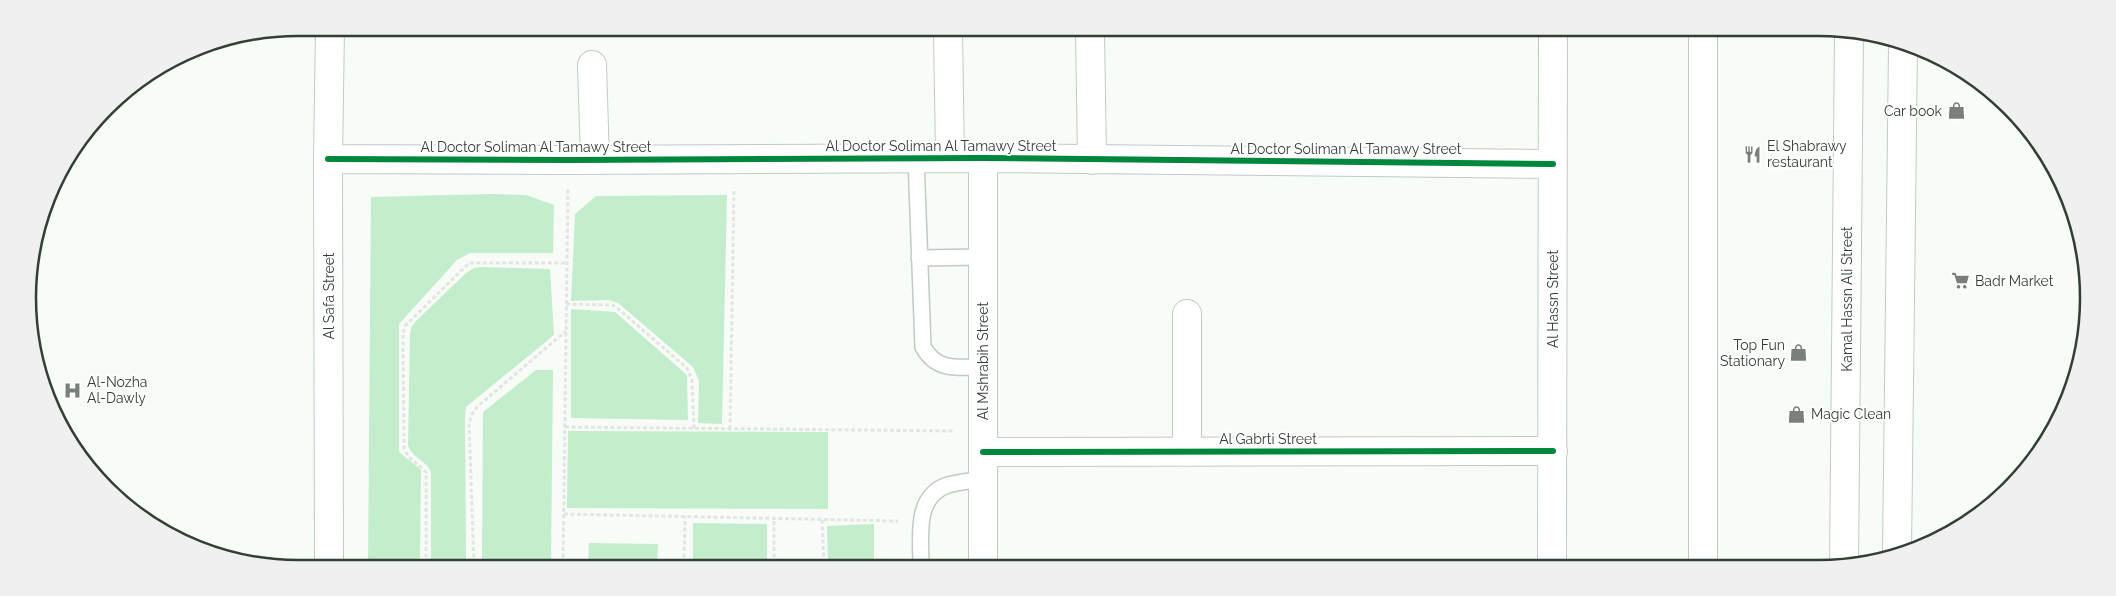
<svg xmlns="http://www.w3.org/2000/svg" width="2116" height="596" viewBox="0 0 2116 596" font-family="Raleway,sans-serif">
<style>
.green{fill:#c3edcc}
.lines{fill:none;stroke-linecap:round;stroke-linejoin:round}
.service-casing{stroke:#c2cac3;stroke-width:18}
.minor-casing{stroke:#c2cac3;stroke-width:30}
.path{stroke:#e3e5e3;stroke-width:3;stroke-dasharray:4 2.5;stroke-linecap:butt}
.service{stroke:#fefffe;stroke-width:15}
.minor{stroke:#fefffe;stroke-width:28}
.cycleway-casing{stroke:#fff;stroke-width:9}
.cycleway{stroke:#00873e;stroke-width:6}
.labels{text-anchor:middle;stroke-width:4;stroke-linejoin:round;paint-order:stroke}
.poi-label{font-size:14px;fill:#333e35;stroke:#fff;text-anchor:start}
.street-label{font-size:14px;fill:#333e35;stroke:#fff}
.rim{fill:none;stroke:#333e35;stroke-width:2.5}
</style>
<rect width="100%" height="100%" fill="#f7fcf7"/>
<!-- green -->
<path class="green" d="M491 194 526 195 554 205 553 253H470L457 260 399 324V452L421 470 420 564H368L371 197Z
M727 195 722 424 698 423 699 381 693 367 618 303 608 300 571 301 575 214 596 196Z
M481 267 550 269 554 335 466 407 465 416 466 564H431V472C426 460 411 457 408 445L410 333 412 326 417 320 466 273 474 268Z
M571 309 615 312 687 375 688 420 571 418Z
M536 370H553L551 564H482L483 412Z
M568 431 828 432V509L567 508Z
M693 523 767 524V564H693Z
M874 524V564H828L827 526Z
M589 543 658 544 657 564H588Z"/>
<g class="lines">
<defs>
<path id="service" d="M916 158 923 347C937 372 958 367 983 367
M919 258 983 257
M921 565C921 537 914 496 948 485 959 482 972 481 983 479"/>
<path id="minor" d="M948 30 950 158
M1090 30 1092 160
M592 65 595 160
M328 159 568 160 983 158 1553 164
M1187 314V452
M983 452 1553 451
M1897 553 1903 46
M329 564 328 159 330 28
M983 565V158
M1552 566 1553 32
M1703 566V32
M1844 566 1849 33"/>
</defs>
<!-- service casing -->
<use href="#service" class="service-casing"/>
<!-- minor casing -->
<use href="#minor" class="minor-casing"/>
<!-- path -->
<path class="path" d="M566 304 612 305 616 307 687 368 692 380 694 428
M565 427 954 431
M730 429 734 189
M564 514 898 521
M822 520 824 564
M426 564V472L409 457 404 449 403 334 405 326 469 263H567
M474 564 469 424 472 414 478 406 566 331
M563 564 568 188
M684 564 685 516
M774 564V519"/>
<!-- service -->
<use href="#service" class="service"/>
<!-- minor -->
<use href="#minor" class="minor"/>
<defs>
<path id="cycleway" d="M328 159 568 160 983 158 1553 164
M983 452 1553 451"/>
</defs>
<!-- cycleway casing -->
<use href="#cycleway" class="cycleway-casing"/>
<!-- cycleway -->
<use href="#cycleway" class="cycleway"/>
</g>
<!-- icons -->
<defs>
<symbol id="shop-bare" viewBox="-9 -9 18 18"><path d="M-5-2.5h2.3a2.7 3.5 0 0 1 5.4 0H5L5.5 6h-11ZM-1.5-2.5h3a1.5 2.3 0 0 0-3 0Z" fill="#788079" stroke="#fff" stroke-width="2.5" paint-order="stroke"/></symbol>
<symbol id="restaurant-bare" viewBox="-9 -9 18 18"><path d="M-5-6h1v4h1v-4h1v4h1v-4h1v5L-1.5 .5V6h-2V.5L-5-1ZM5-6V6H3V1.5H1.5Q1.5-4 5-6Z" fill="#788079" stroke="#fff" stroke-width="2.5" paint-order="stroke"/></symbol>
<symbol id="supermarket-bare" viewBox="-9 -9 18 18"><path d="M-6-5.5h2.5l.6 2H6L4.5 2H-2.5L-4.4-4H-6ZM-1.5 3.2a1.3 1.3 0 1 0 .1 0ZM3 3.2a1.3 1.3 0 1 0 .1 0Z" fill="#788079" stroke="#fff" stroke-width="2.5" paint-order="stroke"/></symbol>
<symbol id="hospital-bare" viewBox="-9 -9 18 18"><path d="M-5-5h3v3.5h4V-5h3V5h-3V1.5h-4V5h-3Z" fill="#788079" stroke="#fff" stroke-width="2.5" paint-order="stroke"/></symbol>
</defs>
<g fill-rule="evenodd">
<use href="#shop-bare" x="1944" y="98" width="25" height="25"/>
<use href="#restaurant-bare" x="1740" y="142" width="25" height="25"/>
<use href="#supermarket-bare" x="1948" y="268" width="25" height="25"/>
<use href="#shop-bare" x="1786" y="340" width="25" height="25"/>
<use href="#hospital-bare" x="60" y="378" width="25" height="25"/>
<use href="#shop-bare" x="1784" y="402" width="25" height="25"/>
</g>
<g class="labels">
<!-- poi labels -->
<g class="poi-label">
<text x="1942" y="116" text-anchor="end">Car book</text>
<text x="1767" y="151">El Shabrawy<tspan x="1767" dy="16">restaurant</tspan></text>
<text x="1975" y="286">Badr Market</text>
<text x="1785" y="350" text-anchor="end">Top Fun<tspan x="1785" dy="16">Stationary</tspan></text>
<text x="87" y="387">Al-Nozha<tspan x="87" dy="16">Al-Dawly</tspan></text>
<text x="1811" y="419">Magic Clean</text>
</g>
<!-- street labels -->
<g class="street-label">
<text x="941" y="151">Al Doctor Soliman Al Tamawy Street</text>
<text x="536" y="152">Al Doctor Soliman Al Tamawy Street</text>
<text x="1346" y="154">Al Doctor Soliman Al Tamawy Street</text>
<text transform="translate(329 296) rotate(-90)" y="5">Al Safa Street</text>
<text transform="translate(1553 299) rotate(-90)" y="5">Al Hassn Street</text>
<text transform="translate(1847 299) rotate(-90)" y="5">Kamal Hassn Ali Street</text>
<text transform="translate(983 361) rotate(-90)" y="5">Al Mshrabih Street</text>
<text x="1268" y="444">Al Gabrti Street</text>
</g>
</g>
<!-- crop -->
<path d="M0 0H2116V596H0ZM298 36H1818A262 262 0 0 1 2080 298V298A262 262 0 0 1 1818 560H298A262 262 0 0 1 36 298V298A262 262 0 0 1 298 36Z" fill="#eff0ef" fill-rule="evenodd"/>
<path class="rim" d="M298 36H1818A262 262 0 0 1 2080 298V298A262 262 0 0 1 1818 560H298A262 262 0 0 1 36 298V298A262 262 0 0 1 298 36Z"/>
</svg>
